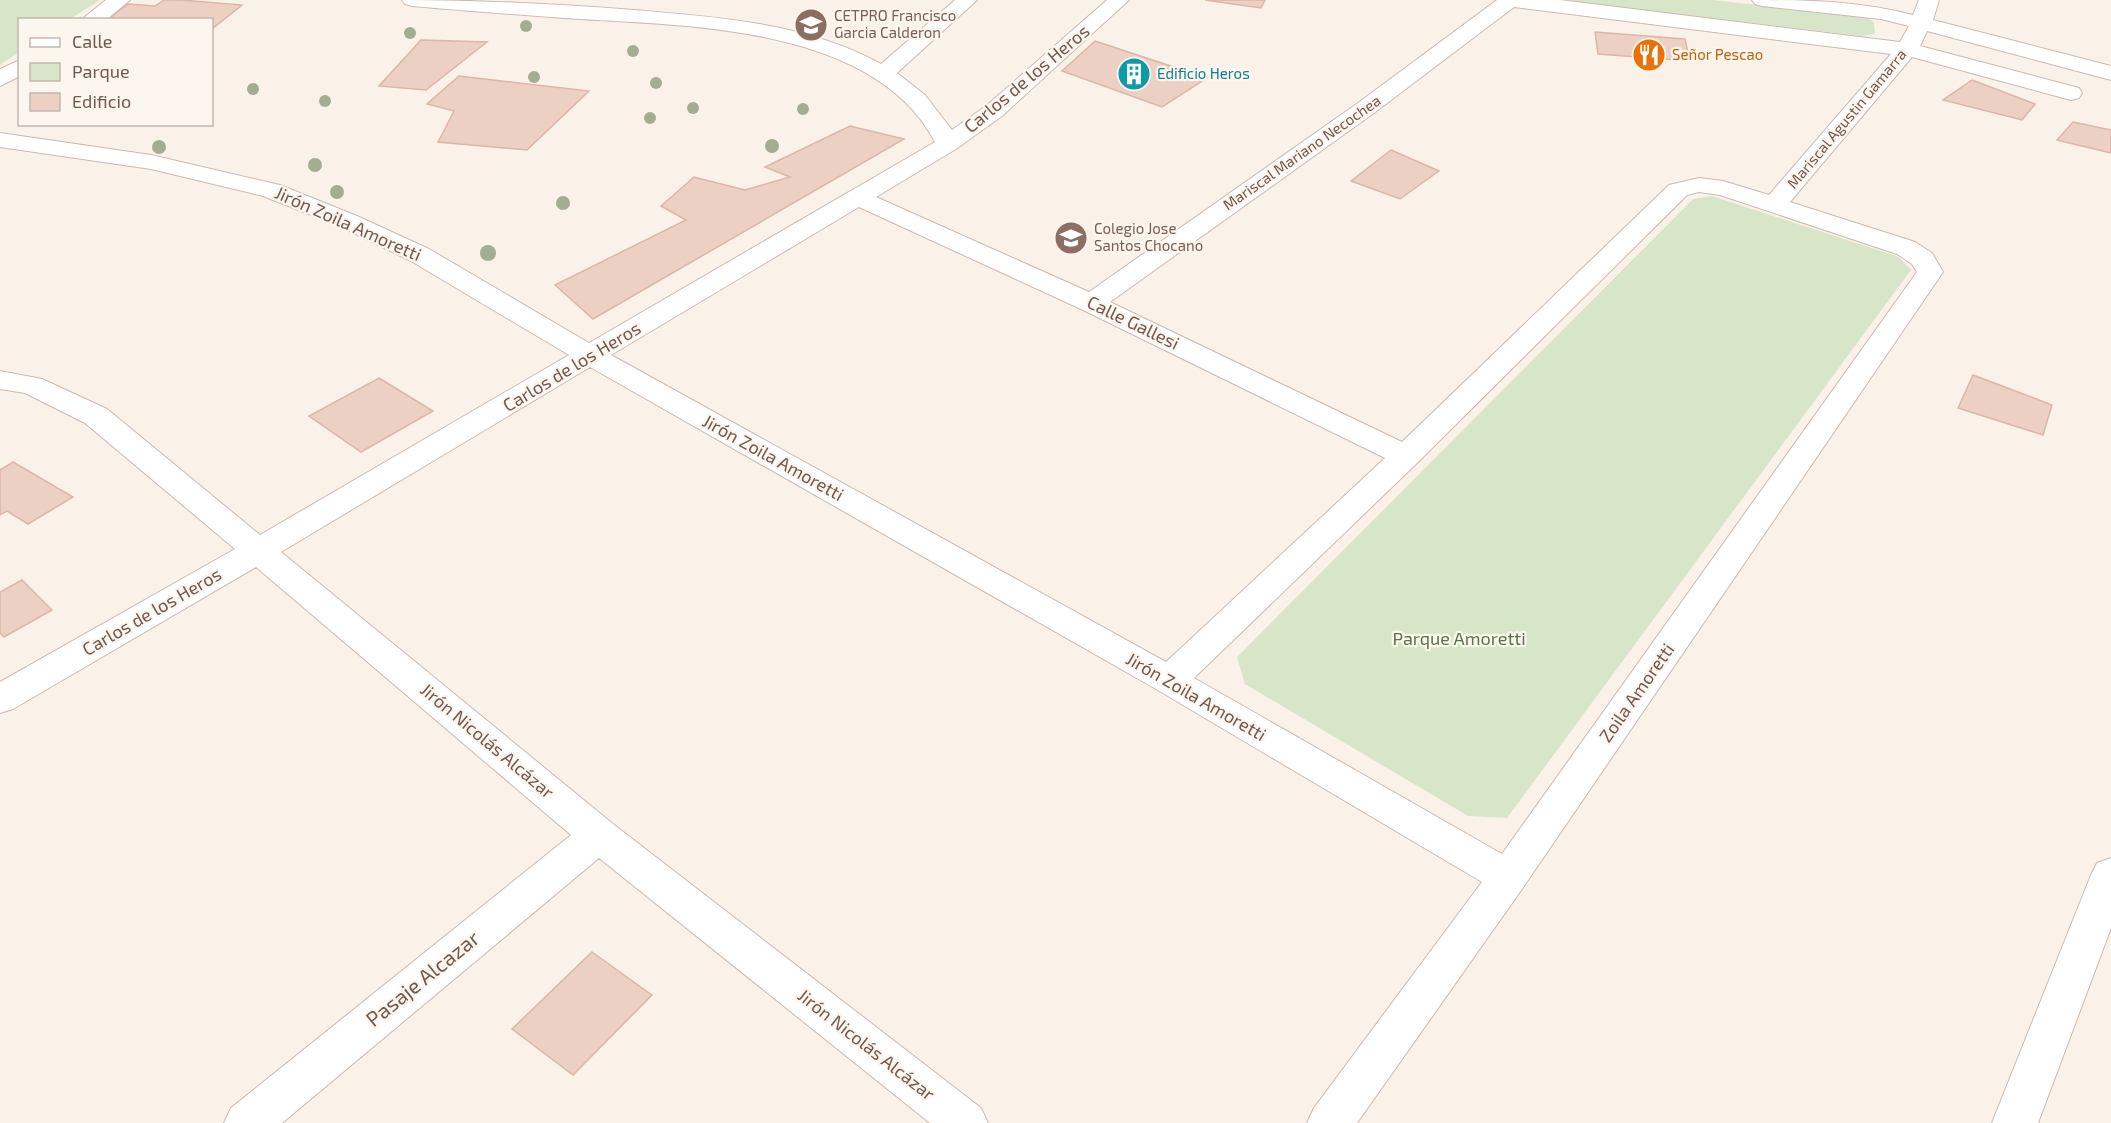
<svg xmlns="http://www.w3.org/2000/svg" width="2111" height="1123" viewBox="0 0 2111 1123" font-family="'Exo 2',sans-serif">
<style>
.green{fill:#d7e6c9}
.building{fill:#ecd0c4;stroke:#dcb6a7;stroke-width:1.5}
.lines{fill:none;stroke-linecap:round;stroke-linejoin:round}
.minor-casing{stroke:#cbb9b0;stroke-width:2}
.minor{fill:#fff;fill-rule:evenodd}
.tree{fill:#a2ad92}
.labels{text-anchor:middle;stroke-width:4.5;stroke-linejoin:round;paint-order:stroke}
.far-education-label{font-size:15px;fill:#785e54;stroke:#fdf6ef;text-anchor:start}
.far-food-label{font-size:15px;fill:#c56008;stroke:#fdf6ef;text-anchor:start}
.far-culture-label{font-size:15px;fill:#0d838f;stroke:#fdf6ef;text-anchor:start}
.far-street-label{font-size:15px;fill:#715950;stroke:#fdf6ef}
.street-label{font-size:18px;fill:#715950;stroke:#fdf6ef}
.park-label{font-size:18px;fill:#5a754a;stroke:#fdf6ef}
.near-street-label{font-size:21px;fill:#715950;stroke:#fdf6ef}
</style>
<rect width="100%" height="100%" fill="#faf2e9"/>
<!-- green -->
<path class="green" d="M0 0H100L70 19 20 20 19 52 0 65Z
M1571 0H1713L1866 17 1874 22 1875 34 1862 36 1573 2Z
M1712 196 1899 257 1911 270 1507 818 1468 816 1245 684 1237 657 1693 199Z"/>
<!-- building -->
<path class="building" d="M164 0H181L242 5 212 29V20H107L128 4 155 6Z
M1205 0H1265L1261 8Z
M1595 32 1685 39 1690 61 1598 54Z
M421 40 487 42 426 90 379 86Z
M1095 41 1207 78 1162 107 1062 71Z
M459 76 589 91 527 150 438 142 454 111 427 104Z
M1972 80 2035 104 2022 120 1943 100Z
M2073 122 2111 130V153L2057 140Z
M850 126 904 139 593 319 555 285 686 220 661 206 694 177 745 190 790 177 765 167Z
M1391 150 1439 171 1400 199 1351 181Z
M1973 375 2052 405 2043 435 1958 408Z
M379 378 433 411 361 452 309 416Z
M13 462 73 497 28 524 7 511 0 515V470Z
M22 580 52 610 4 637 0 633V592Z
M592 952 652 995 573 1075 512 1029Z"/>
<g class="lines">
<defs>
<path id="minor" d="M106 0H130L106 20H81Z
M402 0C479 0 556 4 634 10 717 17 807 23 881 64L955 0H977L897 73 925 95 952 130 986 106 1107 0H1129L1002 116 956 149 876 197 1089 292 1358 103 1497 0H1560L1900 42 1909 26 1881 19 1762 6 1755 4 1752 0C1807 0 1860 1 1913 15L1919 0H1939L1933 20 2111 66V80L1927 31 1920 46 2079 88 2082 93 2079 98 2071 100 1912 57 1790 202 1915 242 1932 253 1943 272 1522 889 1357 1123H1307L1314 1108 1482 882 1156 689 590 367 281 552 613 824 981 1108 988 1123H930L599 858 282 1123H224L231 1108 571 835 256 567 13 709 0 713V682L235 549 85 423 25 393 0 389V371L42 379 107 409 260 535 569 355 411 261 339 226 263 196 151 169 0 147V133L151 155 280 185 357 216 429 249 589 343 935 142C875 27 693 26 580 19 524 15 468 11 412 6L405 4ZM1514 7 1891 54 1769 195 1723 181 1699 178 1669 185 1402 442 1110 302 1374 113ZM1699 192 1720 195 1897 254 1912 264 1917 272 1502 854 1194 678 1417 463 1687 195ZM859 207 1081 309 1385 458 1166 662 611 355Z
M20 60V76L0 86V69Z
M2111 858V928L2038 1123H1992L2091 875 2097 863Z"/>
</defs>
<!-- minor casing -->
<use href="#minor" class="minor-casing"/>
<!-- minor -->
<use href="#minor" class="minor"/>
</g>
<!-- trees -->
<g class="tree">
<circle cx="526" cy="26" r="6"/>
<circle cx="410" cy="33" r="6"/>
<circle cx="633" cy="51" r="6"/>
<circle cx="534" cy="77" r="6"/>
<circle cx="656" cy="83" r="6"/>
<circle cx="253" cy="89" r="6"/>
<circle cx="325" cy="101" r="6"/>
<circle cx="693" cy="108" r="6"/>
<circle cx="803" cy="109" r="6"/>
<circle cx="650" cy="118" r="6"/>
<circle cx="772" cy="146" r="7"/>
<circle cx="159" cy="147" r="7"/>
<circle cx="315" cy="165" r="7"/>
<circle cx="337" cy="192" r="7"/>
<circle cx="563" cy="203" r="7"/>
<circle cx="488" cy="253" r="8"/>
</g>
<!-- icons -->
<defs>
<symbol id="university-disc" viewBox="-11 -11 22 22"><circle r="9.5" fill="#8d6e63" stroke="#fdf6ef"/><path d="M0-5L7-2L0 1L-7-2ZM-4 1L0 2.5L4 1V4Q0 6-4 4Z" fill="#fff"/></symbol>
<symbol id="restaurant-disc" viewBox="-11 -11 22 22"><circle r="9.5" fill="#e8710a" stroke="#fdf6ef"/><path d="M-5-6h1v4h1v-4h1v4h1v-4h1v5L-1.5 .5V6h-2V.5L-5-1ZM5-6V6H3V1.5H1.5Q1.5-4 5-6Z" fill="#fff"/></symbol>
<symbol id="building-disc" viewBox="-11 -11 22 22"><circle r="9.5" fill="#0f9aa8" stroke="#fdf6ef"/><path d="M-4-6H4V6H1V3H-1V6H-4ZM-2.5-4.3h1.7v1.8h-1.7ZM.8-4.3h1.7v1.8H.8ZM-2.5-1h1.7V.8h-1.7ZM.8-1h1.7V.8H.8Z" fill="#fff"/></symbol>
<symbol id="school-disc" viewBox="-11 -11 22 22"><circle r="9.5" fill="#8d6e63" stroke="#fdf6ef"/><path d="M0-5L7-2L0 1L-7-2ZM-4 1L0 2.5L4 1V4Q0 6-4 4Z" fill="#fff"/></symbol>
</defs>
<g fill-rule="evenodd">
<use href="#university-disc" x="792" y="6" width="38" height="38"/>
<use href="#restaurant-disc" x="1630" y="36" width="38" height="38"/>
<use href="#building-disc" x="1115" y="55" width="38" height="38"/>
<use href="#school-disc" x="1052" y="219" width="38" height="38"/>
</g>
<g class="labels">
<!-- far-education labels -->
<g class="far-education-label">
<text x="834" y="21">CETPRO Francisco<tspan x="834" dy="17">Garcia Calderon</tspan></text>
<text x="1094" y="234">Colegio Jose<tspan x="1094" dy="17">Santos Chocano</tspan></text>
</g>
<!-- far-food labels -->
<g class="far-food-label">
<text x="1672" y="60">Señor Pescao</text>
</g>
<!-- far-culture labels -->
<g class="far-culture-label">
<text x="1157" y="79">Edificio Heros</text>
</g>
<!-- far-street labels -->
<g class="far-street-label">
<text transform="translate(1847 119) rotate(-50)" y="5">Mariscal Agustin Gamarra</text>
<text transform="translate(1302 153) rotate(-35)" y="5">Mariscal Mariano Necochea</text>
</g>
<!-- street labels -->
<g class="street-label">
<text transform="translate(1027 79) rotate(-40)" y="6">Carlos de los Heros</text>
<text transform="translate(348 224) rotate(24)" y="6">Jirón Zoila Amoretti</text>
<text transform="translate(1133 323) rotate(26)" y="6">Calle Gallesi</text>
<text transform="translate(572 367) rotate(-31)" y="6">Carlos de los Heros</text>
<text transform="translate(773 458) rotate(29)" y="6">Jirón Zoila Amoretti</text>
<text transform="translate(152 612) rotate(-30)" y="6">Carlos de los Heros</text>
<text transform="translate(1637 693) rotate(-55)" y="6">Zoila Amoretti</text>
<text transform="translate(1196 697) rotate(30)" y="6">Jirón Zoila Amoretti</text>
<text transform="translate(487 741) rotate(40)" y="6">Jirón Nicolás Alcázar</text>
<text transform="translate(866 1045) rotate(38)" y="6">Jirón Nicolás Alcázar</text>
</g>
<!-- park labels -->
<g class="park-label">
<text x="1459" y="645">Parque Amoretti</text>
</g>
<!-- near-street labels -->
<g class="near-street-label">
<text transform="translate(423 979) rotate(-39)" y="7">Pasaje Alcazar</text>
</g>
</g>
<!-- legend -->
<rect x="18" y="18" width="195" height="108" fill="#fdf6ef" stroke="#c5b7af" stroke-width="1.5"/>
<rect x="30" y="38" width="30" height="9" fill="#ffffff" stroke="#c5b7af" stroke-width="1.5"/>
<text x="72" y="48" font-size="18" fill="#715950">Calle</text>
<rect x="30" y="63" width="30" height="18" fill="#d7e6c9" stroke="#c5b7af" stroke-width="1.5"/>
<text x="72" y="78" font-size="18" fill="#715950">Parque</text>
<rect x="30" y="93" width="30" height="18" fill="#ecd0c4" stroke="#c5b7af" stroke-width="1.5"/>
<text x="72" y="108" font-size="18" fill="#715950">Edificio</text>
</svg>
